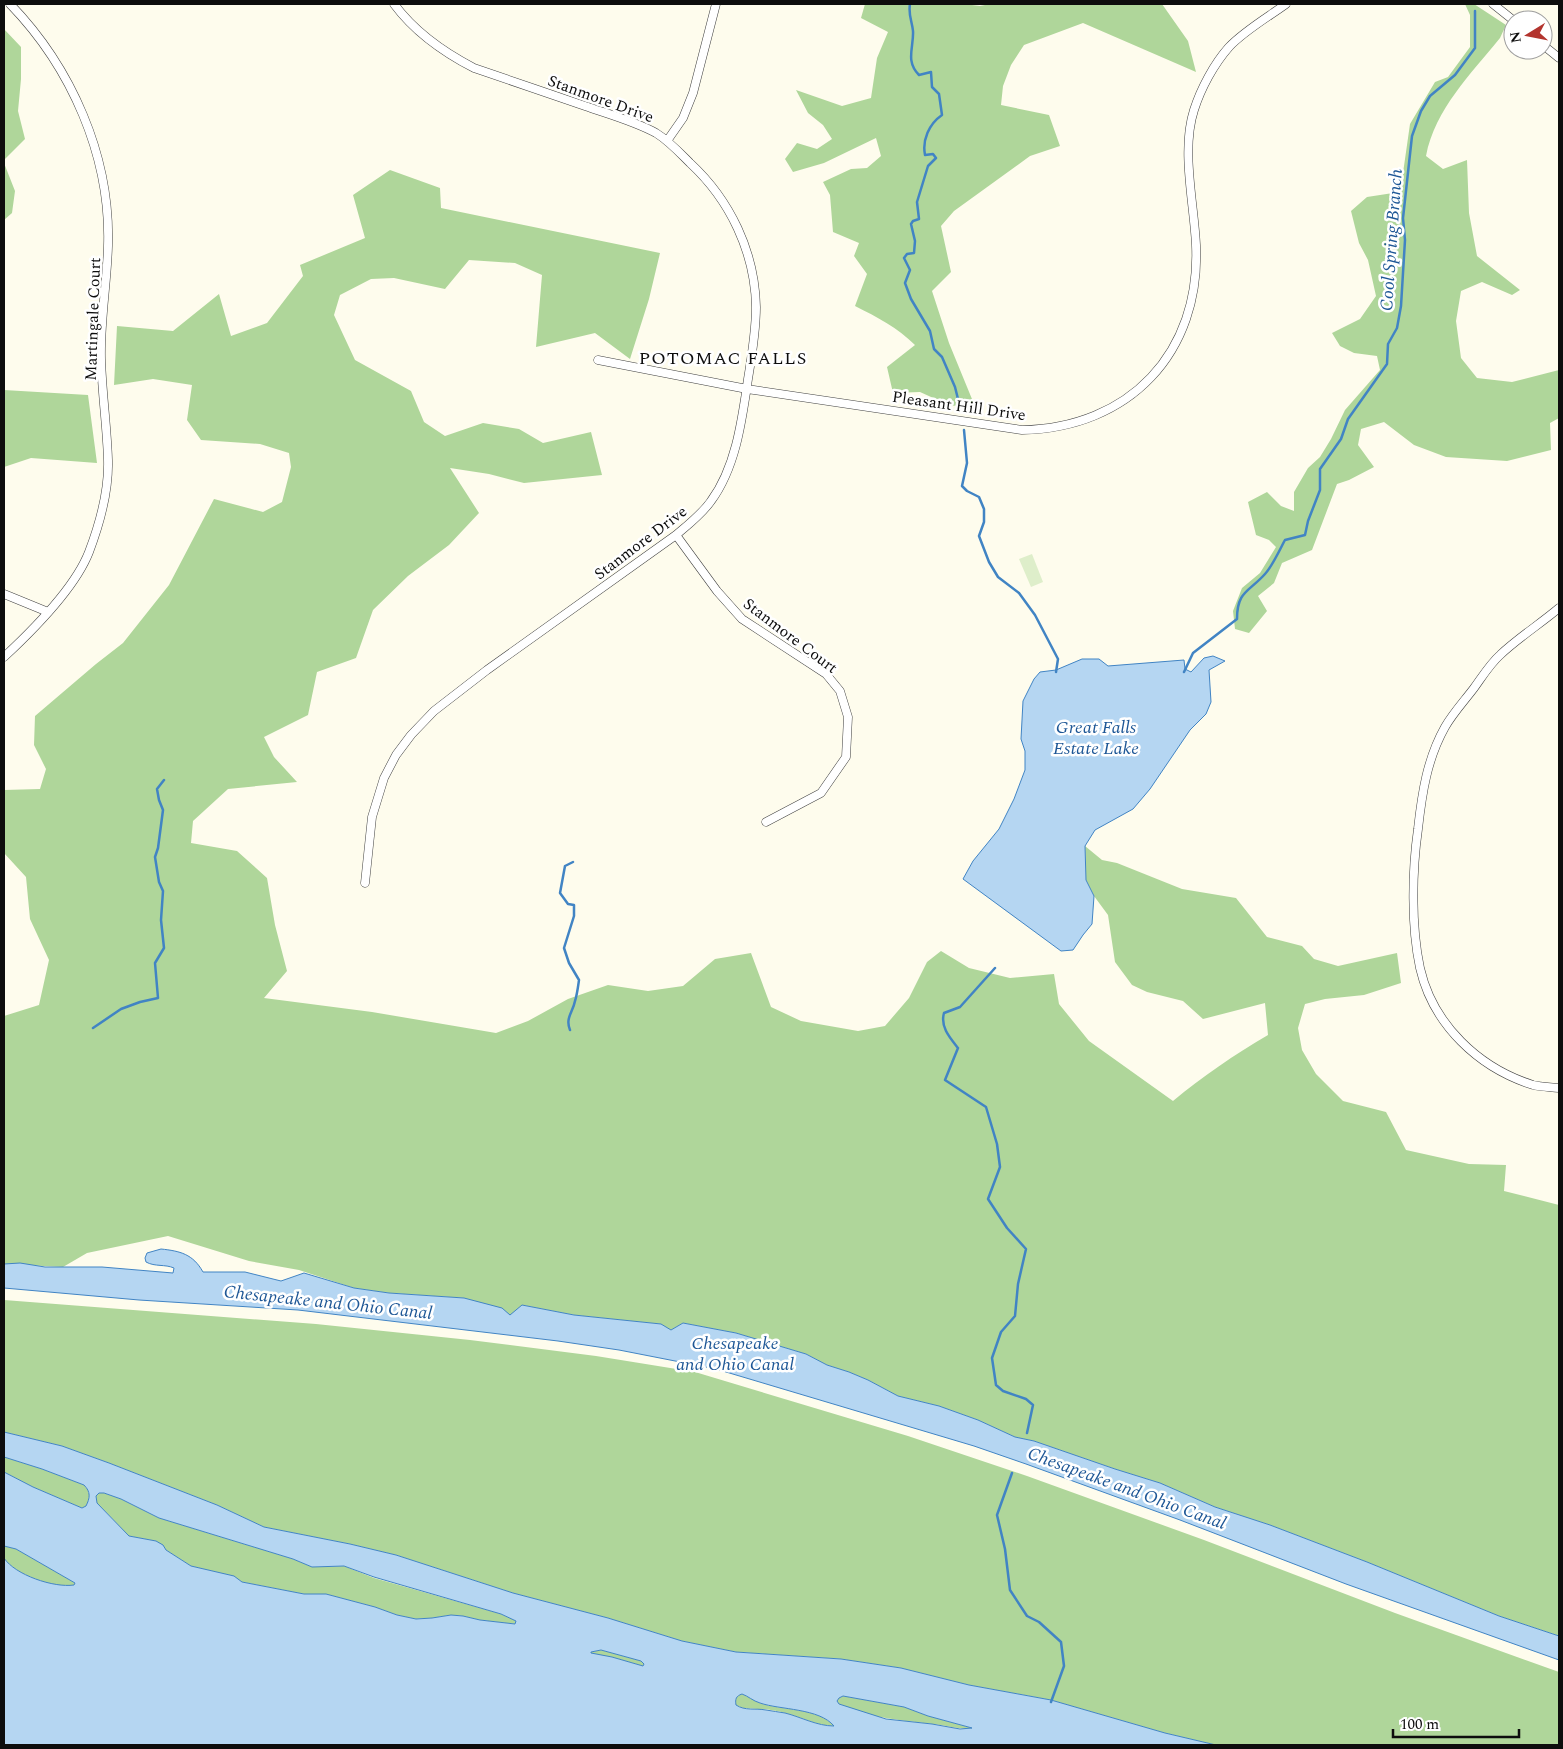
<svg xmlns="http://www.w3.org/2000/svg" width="1563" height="1749" viewBox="0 0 1563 1749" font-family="Spectral,serif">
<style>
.forest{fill:#afd69a}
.pitch{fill:#deeeca}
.water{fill:#b5d6f2;stroke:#4184c4;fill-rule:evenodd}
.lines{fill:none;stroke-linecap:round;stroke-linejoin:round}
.stream{stroke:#4184c4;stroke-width:2.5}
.street-casing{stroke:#404040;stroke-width:9}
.street{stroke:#fff;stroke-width:8}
.labels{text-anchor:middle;stroke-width:5;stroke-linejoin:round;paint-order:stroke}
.street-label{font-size:16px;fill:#0d0d0d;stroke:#fff}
.water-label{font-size:18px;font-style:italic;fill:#1e5796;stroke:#fff}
.neighbourhood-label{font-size:18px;letter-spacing:1px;fill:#0d0d0d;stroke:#fff}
</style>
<rect width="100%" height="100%" fill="#fefced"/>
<!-- forest -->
<path class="forest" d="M865 4H964L980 6 990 4H1162L1188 41 1196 72 1083 23 1024 45 1011 65 1003 86 1001 105 1049 115 1060 146 1030 156 954 211 941 226 951 272 932 291 949 343 974 404 951 406 920 392 893 393 887 367 915 345C898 328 877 317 855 306L867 274 854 256 859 243 833 232 830 195 823 182 851 169 867 168 881 156 876 138 824 163 793 172 785 159 797 143 817 149 832 139 823 125 808 113 796 90 842 106 871 98 877 58 888 32 861 18Z
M1465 4H1474L1506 25 1500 38C1471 74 1435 109 1426 156L1443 169 1467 160 1469 213 1477 256 1520 290 1512 295 1482 282 1461 291 1456 321 1461 358 1477 378 1512 382 1559 370V418L1550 423 1551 450 1507 461 1446 457 1414 445 1384 422 1361 429 1358 445 1374 467 1349 480 1337 484 1312 550 1282 563 1274 583 1258 596 1267 611 1249 633 1235 629 1233 611 1242 588 1260 573 1276 547 1269 540 1256 535 1248 502 1267 492 1281 506 1294 511V492L1308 468 1320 457 1331 439 1345 410 1380 370 1377 356 1354 353 1340 346 1332 333 1360 319 1376 296 1368 260 1359 243 1351 211 1367 197 1393 193 1402 180 1410 124 1435 82 1448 77 1470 47V15Z
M4 29 21 47V79L18 111 25 139 4 160Z
M4 163 15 191 12 213 4 220Z
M390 170 440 188 441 208 660 253 649 299 630 359 595 333 536 347 542 275 515 263 469 260 445 289 394 278 371 279 340 295 334 315 355 360 411 391 424 422 445 436 483 423 519 429 543 443 591 432 602 475 524 483 489 474 450 468 479 513 449 545 408 576 373 610 356 658 317 672 308 715 264 737 274 757 297 782 228 789 193 821 191 843 237 851 267 878 275 925 287 971 264 998 372 1012 496 1033 528 1021 568 999 608 985 648 991 683 986 715 959 751 953 771 1007 801 1021 858 1031 885 1026 909 998 927 962 941 951 969 968 1010 978 1054 974 1059 1004 1089 1041 1173 1101C1203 1076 1234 1055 1268 1035L1265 1003 1203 1019 1183 1001 1147 992 1132 985 1115 962 1108 915 1094 896 1086 880 1085 846 1102 860 1117 863 1182 889 1236 898 1267 937 1302 946 1314 959 1338 966 1397 953 1401 983 1364 995 1325 999 1305 1004 1298 1028 1302 1050 1316 1074 1343 1101 1386 1112 1406 1150 1469 1164 1506 1165 1504 1191 1559 1205V1636L1499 1616 1367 1562 1270 1525 1215 1507 1160 1483 1115 1469 1034 1441 1015 1437 978 1420 939 1406 898 1396 868 1380 849 1372 827 1365 806 1354 736 1333 683 1323 671 1330 660 1324 574 1315 522 1305 510 1316 464 1298 389 1293 354 1288 299 1270 249 1261 168 1236 87 1253 63 1267 4 1264V1016L39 1005 49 960 30 919 26 877 4 853V790L40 789 46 769 34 745 35 716 96 664 123 643 169 585 214 499 263 512 282 502 291 467 289 453 260 444 201 440 187 420 192 385 153 379 114 385 117 326 173 331 219 294 231 336 267 323 303 276 300 265 365 238 353 195Z
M4 390 88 395 97 463 31 458 4 467Z
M4 1300 316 1324 470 1340 596 1356 695 1372 908 1436 1027 1476 1204 1540 1395 1613 1559 1672V1745H1216L1165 1733 1051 1700 969 1685 901 1668 841 1659 736 1652 682 1641 608 1618 513 1593 396 1555 350 1544 264 1527 217 1505 109 1463 62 1446 4 1432Z
M4 1457 42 1469 84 1485C91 1492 90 1498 86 1506L82 1508 33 1487 4 1472Z
M99 1492 104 1493 121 1499 159 1518 293 1559 312 1567 344 1566 374 1578 501 1614 516 1621 515 1624 480 1620 463 1616 451 1615 432 1618 416 1619 397 1615 375 1607 326 1594H304L242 1582 233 1576 191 1566 166 1550 156 1541 129 1536 97 1503 96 1496Z
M4 1546 16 1549 75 1583 74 1585C54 1588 15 1575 4 1558Z
M601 1650 641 1661 644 1664 643 1666 612 1657 591 1654V1652Z
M742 1694C748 1696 754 1701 760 1703 782 1711 817 1707 834 1726 817 1726 802 1717 785 1713 777 1711 767 1709 758 1709 749 1708 744 1710 736 1705 735 1699 736 1696 742 1694Z
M843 1696 904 1707 928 1716 972 1728 971 1729C957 1729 945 1725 932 1724 899 1720 870 1718 839 1704L837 1701 839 1698Z"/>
<!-- pitch -->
<path class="pitch" d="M1032 554 1043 582 1031 587 1019 559Z"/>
<!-- water -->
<path class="water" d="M1213 656 1225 661 1209 670 1211 702 1206 714 1190 730 1150 789 1133 809 1095 830 1085 846 1086 880 1094 896 1092 924 1083 935 1073 950 1061 951 963 879 973 861 999 829 1014 799 1025 770V751L1021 739 1023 701 1034 679 1040 672 1056 670 1082 659H1099L1108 666 1184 660 1185 669 1191 672 1204 658Z
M161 1249C180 1251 193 1254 203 1272H245L281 1281 304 1273 354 1288 389 1293 464 1298 502 1308 510 1315 522 1305 574 1315 661 1324 671 1330 683 1323 736 1333 806 1354 827 1365 849 1372 868 1380 898 1396 939 1406 978 1420 1015 1437 1034 1441 1115 1469 1160 1483 1215 1507 1270 1525 1367 1562 1499 1616 1559 1636V1660L1346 1584 1180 1520 1026 1464 974 1446 716 1369 619 1350 558 1341 298 1310 139 1300 4 1288V1264L20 1263 45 1267H102L173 1273 174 1268C165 1264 155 1267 146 1262L145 1258 147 1253Z
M4 1432 62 1446 109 1463 217 1505 264 1527 350 1544 396 1555 513 1593 608 1618 682 1641 736 1652 841 1659 901 1668 969 1685 1051 1700 1165 1733 1216 1745H4V1558C15 1575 54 1588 74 1585L75 1583 16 1549 4 1546V1472L33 1487 82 1508 86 1506C90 1498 91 1492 84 1485L42 1469 4 1457ZM99 1493H104L121 1499 159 1518 293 1559 312 1567 344 1566 374 1577 501 1614 516 1621 515 1624 480 1620 463 1616 451 1615 432 1618 416 1619 397 1615 375 1607 326 1594H304L242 1582 234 1576 191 1566 166 1550 163 1545 156 1541 129 1536 97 1503 96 1496ZM601 1650 641 1661 644 1664 643 1666 612 1657 591 1653V1652ZM742 1694C748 1696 753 1701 760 1703 780 1710 819 1708 834 1726 817 1726 801 1717 785 1713 779 1712 772 1711 766 1710 755 1708 745 1711 736 1705 735 1699 736 1696 742 1694ZM843 1696 904 1707 928 1716 972 1728 960 1729 932 1724 886 1719 839 1704 837 1701 839 1698Z"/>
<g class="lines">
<!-- stream -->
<path class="stream" d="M910 4C908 14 912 21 913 31 914 47 905 61 919 75L931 72 932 87 939 94 942 115C929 124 922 140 925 155L933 154 936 158 928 166 917 202 919 219 913 221 911 224 915 241 914 253 907 254 904 258 910 270 905 283 911 299 930 331 934 349 942 357 955 387 960 407
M964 430 967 463 962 486 967 491 979 497 984 509V522L979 536 989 562 998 577 1019 593 1035 615 1058 659 1056 672
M1184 672 1193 653 1237 619C1237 591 1249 592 1265 574 1273 565 1279 551 1285 540L1305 535 1308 521 1320 490V469L1341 439 1348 419 1387 364 1388 344 1397 328 1401 306 1405 240 1403 218 1412 136 1421 111 1430 96 1455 75 1475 48V11
M995 968 960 1007 944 1013C940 1027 950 1038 958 1048L945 1080 986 1107 997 1144 1000 1167 988 1199 1007 1228 1026 1249 1018 1284 1015 1316 1001 1332 992 1358 996 1385 1003 1391 1026 1399 1033 1405 1027 1433
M93 1028 121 1009 140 1002 158 998 155 963 164 948 161 920 163 891 159 882 155 857 158 848 163 810 159 800 157 789 164 780
M570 1030C565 1018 573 1012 575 1001 577 995 578 987 579 980L569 963 564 948 574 916V905L568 904 560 893 565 866 573 862
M1012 1473 997 1515 1005 1549 1010 1590 1027 1616 1039 1622 1061 1642 1064 1666 1051 1702"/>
<defs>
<path id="street" d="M1493 4 1513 20
M1543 45 1559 58
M667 141 683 118 693 93 716 4
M598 360 747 389 1022 430C1129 428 1201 353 1196 245 1194 203 1181 150 1194 110 1201 88 1214 64 1229 47 1244 31 1268 17 1286 4
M676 535 717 591 742 619 826 674 840 691 848 717 846 757 821 793 766 822
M4 594 48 612
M1559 608C1540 624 1518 638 1500 655 1490 664 1482 677 1474 688 1465 700 1453 713 1445 727 1427 759 1422 793 1418 829 1412 871 1411 926 1420 968 1433 1025 1479 1068 1533 1085 1541 1087 1551 1087 1559 1088
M4 657C32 631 75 588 89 552 100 523 109 492 108 460 107 427 102 393 101 359 100 321 107 283 108 246 111 156 71 67 10 4
M365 883 372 817 384 778 396 755 411 735 434 711 487 670 676 535C689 524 702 514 711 501 736 467 742 420 748 379 752 355 756 331 756 307 755 252 730 200 690 163 679 152 669 141 656 133 634 121 608 114 585 106 548 93 511 81 474 68 445 53 414 31 394 4"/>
</defs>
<!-- street casing -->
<use href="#street" class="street-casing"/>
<!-- street -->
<use href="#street" class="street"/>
</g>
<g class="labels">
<!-- street labels -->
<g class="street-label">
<text transform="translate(601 98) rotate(20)" y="6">Stanmore Drive</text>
<text transform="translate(92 319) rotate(-88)" y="6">Martingale Court</text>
<text transform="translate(959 405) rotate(8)" y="6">Pleasant Hill Drive</text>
<text transform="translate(640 542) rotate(-37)" y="6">Stanmore Drive</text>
<text transform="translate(791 635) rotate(37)" y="6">Stanmore Court</text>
</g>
<!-- water labels -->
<g class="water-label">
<text transform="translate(1391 240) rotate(-86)" y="6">Cool Spring Branch</text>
<text x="1096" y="733">Great Falls<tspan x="1096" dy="21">Estate Lake</tspan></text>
<text transform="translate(328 1302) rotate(6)" y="6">Chesapeake and Ohio Canal</text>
<text x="735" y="1349">Chesapeake<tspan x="735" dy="21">and Ohio Canal</tspan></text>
<text transform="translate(1127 1488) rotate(20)" y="6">Chesapeake and Ohio Canal</text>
</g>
<!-- neighbourhood labels -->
<g class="neighbourhood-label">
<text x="723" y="364">POTOMAC FALLS</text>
</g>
</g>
<!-- border -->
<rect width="1563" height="1749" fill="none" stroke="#0d0d0d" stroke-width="10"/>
<!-- north arrow -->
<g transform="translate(1528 35) rotate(260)"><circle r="24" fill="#ffffff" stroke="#9e9e9e"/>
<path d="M0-4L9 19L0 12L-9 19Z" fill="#b3342e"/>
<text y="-8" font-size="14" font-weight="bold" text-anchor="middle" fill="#0d0d0d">N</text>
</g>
<!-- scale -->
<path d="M1393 1729v8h126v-8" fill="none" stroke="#0d0d0d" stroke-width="2.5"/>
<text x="1400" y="1729" font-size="15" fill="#0d0d0d" stroke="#ffffff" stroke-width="4" paint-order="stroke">100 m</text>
</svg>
